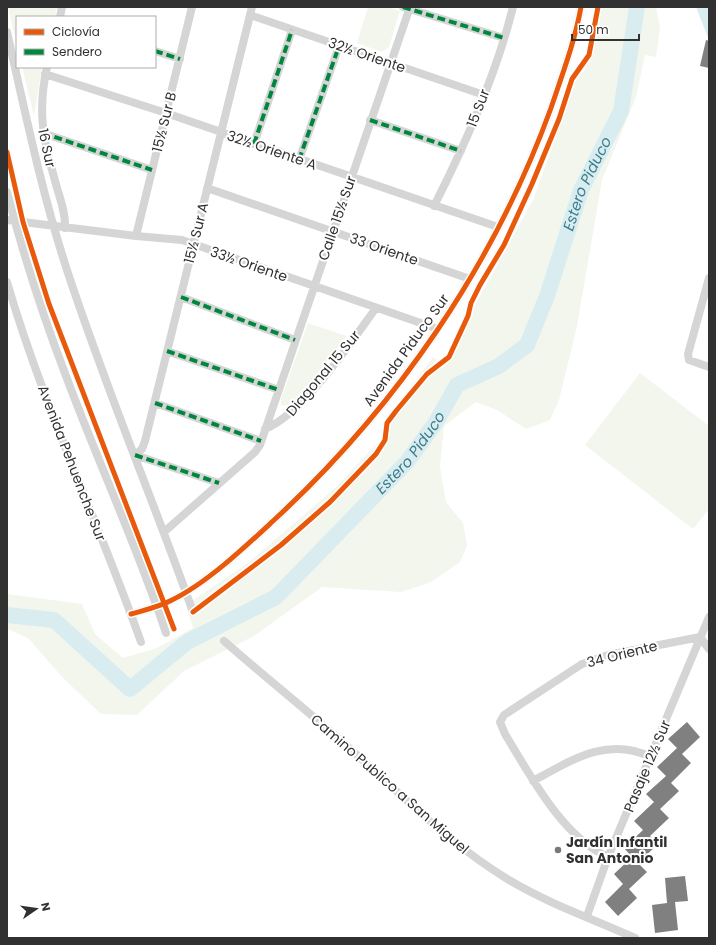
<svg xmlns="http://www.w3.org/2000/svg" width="716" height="945" viewBox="0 0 716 945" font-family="Poppins,sans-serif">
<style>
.green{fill:#f3f6ed}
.water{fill:#d9edf1}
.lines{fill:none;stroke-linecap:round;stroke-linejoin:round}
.river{stroke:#d9edf1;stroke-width:16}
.building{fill:#808080}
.minor{stroke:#d5d5d5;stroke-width:8}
.quiet{stroke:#00873e;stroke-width:4;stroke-dasharray:8 4;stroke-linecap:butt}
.cycleway-casing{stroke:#fff;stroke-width:8}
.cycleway{stroke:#e8590c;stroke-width:5}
.poi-dot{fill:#797979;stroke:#fff;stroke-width:1.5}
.labels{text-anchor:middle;stroke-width:4;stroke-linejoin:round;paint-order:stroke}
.street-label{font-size:14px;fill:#313131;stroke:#fff}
.poi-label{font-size:14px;font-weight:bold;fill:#313131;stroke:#fff;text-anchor:start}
.water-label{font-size:15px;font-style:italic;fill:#3c7e8d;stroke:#fff}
</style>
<rect width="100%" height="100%" fill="#fff"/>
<!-- green -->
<path class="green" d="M8 7H57L55 17H17V46Z
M368 7H389L400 11 389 47 382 52 357 43Z
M601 7H656L660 28 656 57 645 55 636 97 602 180 577 326 559 400 550 420 526 429 497 410 476 402 444 426 440 467 446 502 463 523 467 545 460 562 431 582 401 592 322 587 254 636 184 671 137 715 101 714 62 677 28 638 7 629V594L82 604 95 634 123 658 157 648 193 628 186 605 249 562 336 487 389 431 382 424 433 357 441 363 488 282 533 200 563 117 577 68 584 72Z
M22 67H42L34 116Z
M308 323 347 336 291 406 281 405V399Z
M640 373 709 426V509L693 529 585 445Z"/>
<!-- water -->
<path class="water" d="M696 7H709V40Z"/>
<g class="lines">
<!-- river -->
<path class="river" id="s1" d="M7 615 54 620 130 689 187 642 276 597 407 462 436 422 457 385 499 366 527 345 547 296 581 190 621 111 637 7"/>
</g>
<!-- building -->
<path class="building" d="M706 40 709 41V68L700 66Z
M687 722 700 737 682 754 691 763 671 783 679 791 660 809 669 818 650 836 658 844 638 863 647 872 629 889 637 898 618 916 605 902 623 884 614 874 632 857 624 848 643 830 634 821 654 802 646 794 666 776 657 767 677 748 668 739Z
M685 876 688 901 675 902 678 930 655 933 652 905 667 903 665 878Z"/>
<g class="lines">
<!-- minor -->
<path class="minor" d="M403 7 504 38
M250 15 484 95
M60 17 62 7
M7 32C25 111 41 190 66 267 104 384 152 497 193 612
M155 51 180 59
M47 67C38 107 42 138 54 177 58 194 66 211 65 228
M45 74 166 113 498 227
M370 120 461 151
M43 133 152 170
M254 144 292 30
M299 160 339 46
M207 188 470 279
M7 192C23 254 43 316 66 376 98 462 137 546 166 633
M434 206C466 143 496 76 513 7
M7 220 136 236 182 240 438 329
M136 236 192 7
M709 278 688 354 689 360 709 367
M7 282C43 405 98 521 141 642
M181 297 295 340
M167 351 279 390
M155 403 261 441
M265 429C303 414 351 342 376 308
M135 455 142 449 145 441 252 7
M135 455 219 483
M164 532 255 452 260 445 410 7
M131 614C145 610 159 607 172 600 207 583 245 547 273 521 396 408 494 265 551 108 562 75 575 41 581 7
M224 641C265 677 308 711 348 747 400 793 449 844 509 880 549 904 593 919 635 938
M533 781C572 760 607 736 651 757
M608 857C563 838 530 775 505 734L500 722 504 715 582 664 608 655 700 637 709 649
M587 916 608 857 709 617"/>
<!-- quiet -->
<path class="quiet" d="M403 7 504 38
M155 51 180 59
M370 120 461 151
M43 133 152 170
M254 144 292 30
M299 160 339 46
M181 297 295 340
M167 351 279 390
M155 403 261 441
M135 455 219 483"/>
<defs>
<path id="cycleway" d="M7 152 23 222 49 304 174 629
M193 612 281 545 330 502 376 454 385 440 387 423 396 411 427 374 449 357 468 316 471 303 480 285 504 245 532 184 559 119 572 79 589 55 598 7
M131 614C145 610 159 607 172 600 207 583 245 547 273 521 396 408 494 265 551 108 562 75 575 41 581 7"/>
</defs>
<!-- cycleway casing -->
<use href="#cycleway" class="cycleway-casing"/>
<!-- cycleway -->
<use href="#cycleway" class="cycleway"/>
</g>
<!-- markers -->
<circle class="poi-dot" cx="558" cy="850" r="4"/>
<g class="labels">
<!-- street labels -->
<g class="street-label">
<text transform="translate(367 55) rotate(19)" y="5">32½ Oriente</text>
<text transform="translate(478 108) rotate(-69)" y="5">15 Sur</text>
<text transform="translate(164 122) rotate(-76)" y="5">15½ Sur B</text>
<text transform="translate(47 148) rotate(78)" y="5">16 Sur</text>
<text transform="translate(272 150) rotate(19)" y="5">32½ Oriente A</text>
<text transform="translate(337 218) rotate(-71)" y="5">Calle 15½ Sur</text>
<text transform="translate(196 233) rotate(-76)" y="5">15½ Sur A</text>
<text transform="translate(384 249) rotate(19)" y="5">33 Oriente</text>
<text transform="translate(249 264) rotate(19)" y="5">33½ Oriente</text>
<text transform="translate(406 350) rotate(-54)" y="5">Avenida Piduco Sur</text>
<text transform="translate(323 373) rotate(-50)" y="5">Diagonal 15 Sur</text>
<text transform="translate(72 463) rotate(69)" y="5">Avenida Pehuenche Sur</text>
<text transform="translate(622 654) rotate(-14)" y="5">34 Oriente</text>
<text transform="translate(647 766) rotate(-67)" y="5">Pasaje 12½ Sur</text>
<text transform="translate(390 784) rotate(41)" y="5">Camino Publico a San Miguel</text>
</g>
<!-- poi labels -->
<g class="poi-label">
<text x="566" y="847">Jardín Infantil<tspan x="566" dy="16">San Antonio</tspan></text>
</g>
<!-- water labels -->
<g class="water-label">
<text dy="5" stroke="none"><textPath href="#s1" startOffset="857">Estero Piduco</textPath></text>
<text dy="5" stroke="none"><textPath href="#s1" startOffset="521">Estero Piduco</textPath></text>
</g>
</g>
<!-- border -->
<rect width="716" height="945" fill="none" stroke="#313131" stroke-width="16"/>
<!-- legend -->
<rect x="16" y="16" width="140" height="52" fill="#ffffff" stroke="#adadad"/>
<rect x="24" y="29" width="20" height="6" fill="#e8590c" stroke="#adadad"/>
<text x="52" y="36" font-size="12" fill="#313131">Ciclovía</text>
<rect x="24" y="49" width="20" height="6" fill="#00873e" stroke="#adadad"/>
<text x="52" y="56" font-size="12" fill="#313131">Sendero</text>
<!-- north arrow -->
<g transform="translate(36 909) rotate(77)" stroke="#ffffff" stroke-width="3" paint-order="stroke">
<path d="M0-3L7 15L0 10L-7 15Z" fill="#313131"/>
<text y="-6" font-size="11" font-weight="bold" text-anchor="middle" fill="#313131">N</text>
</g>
<!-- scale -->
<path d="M572 34v6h67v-6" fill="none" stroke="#313131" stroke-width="2"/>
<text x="578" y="34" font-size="12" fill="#313131" stroke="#ffffff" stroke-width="3" paint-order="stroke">50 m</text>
</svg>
